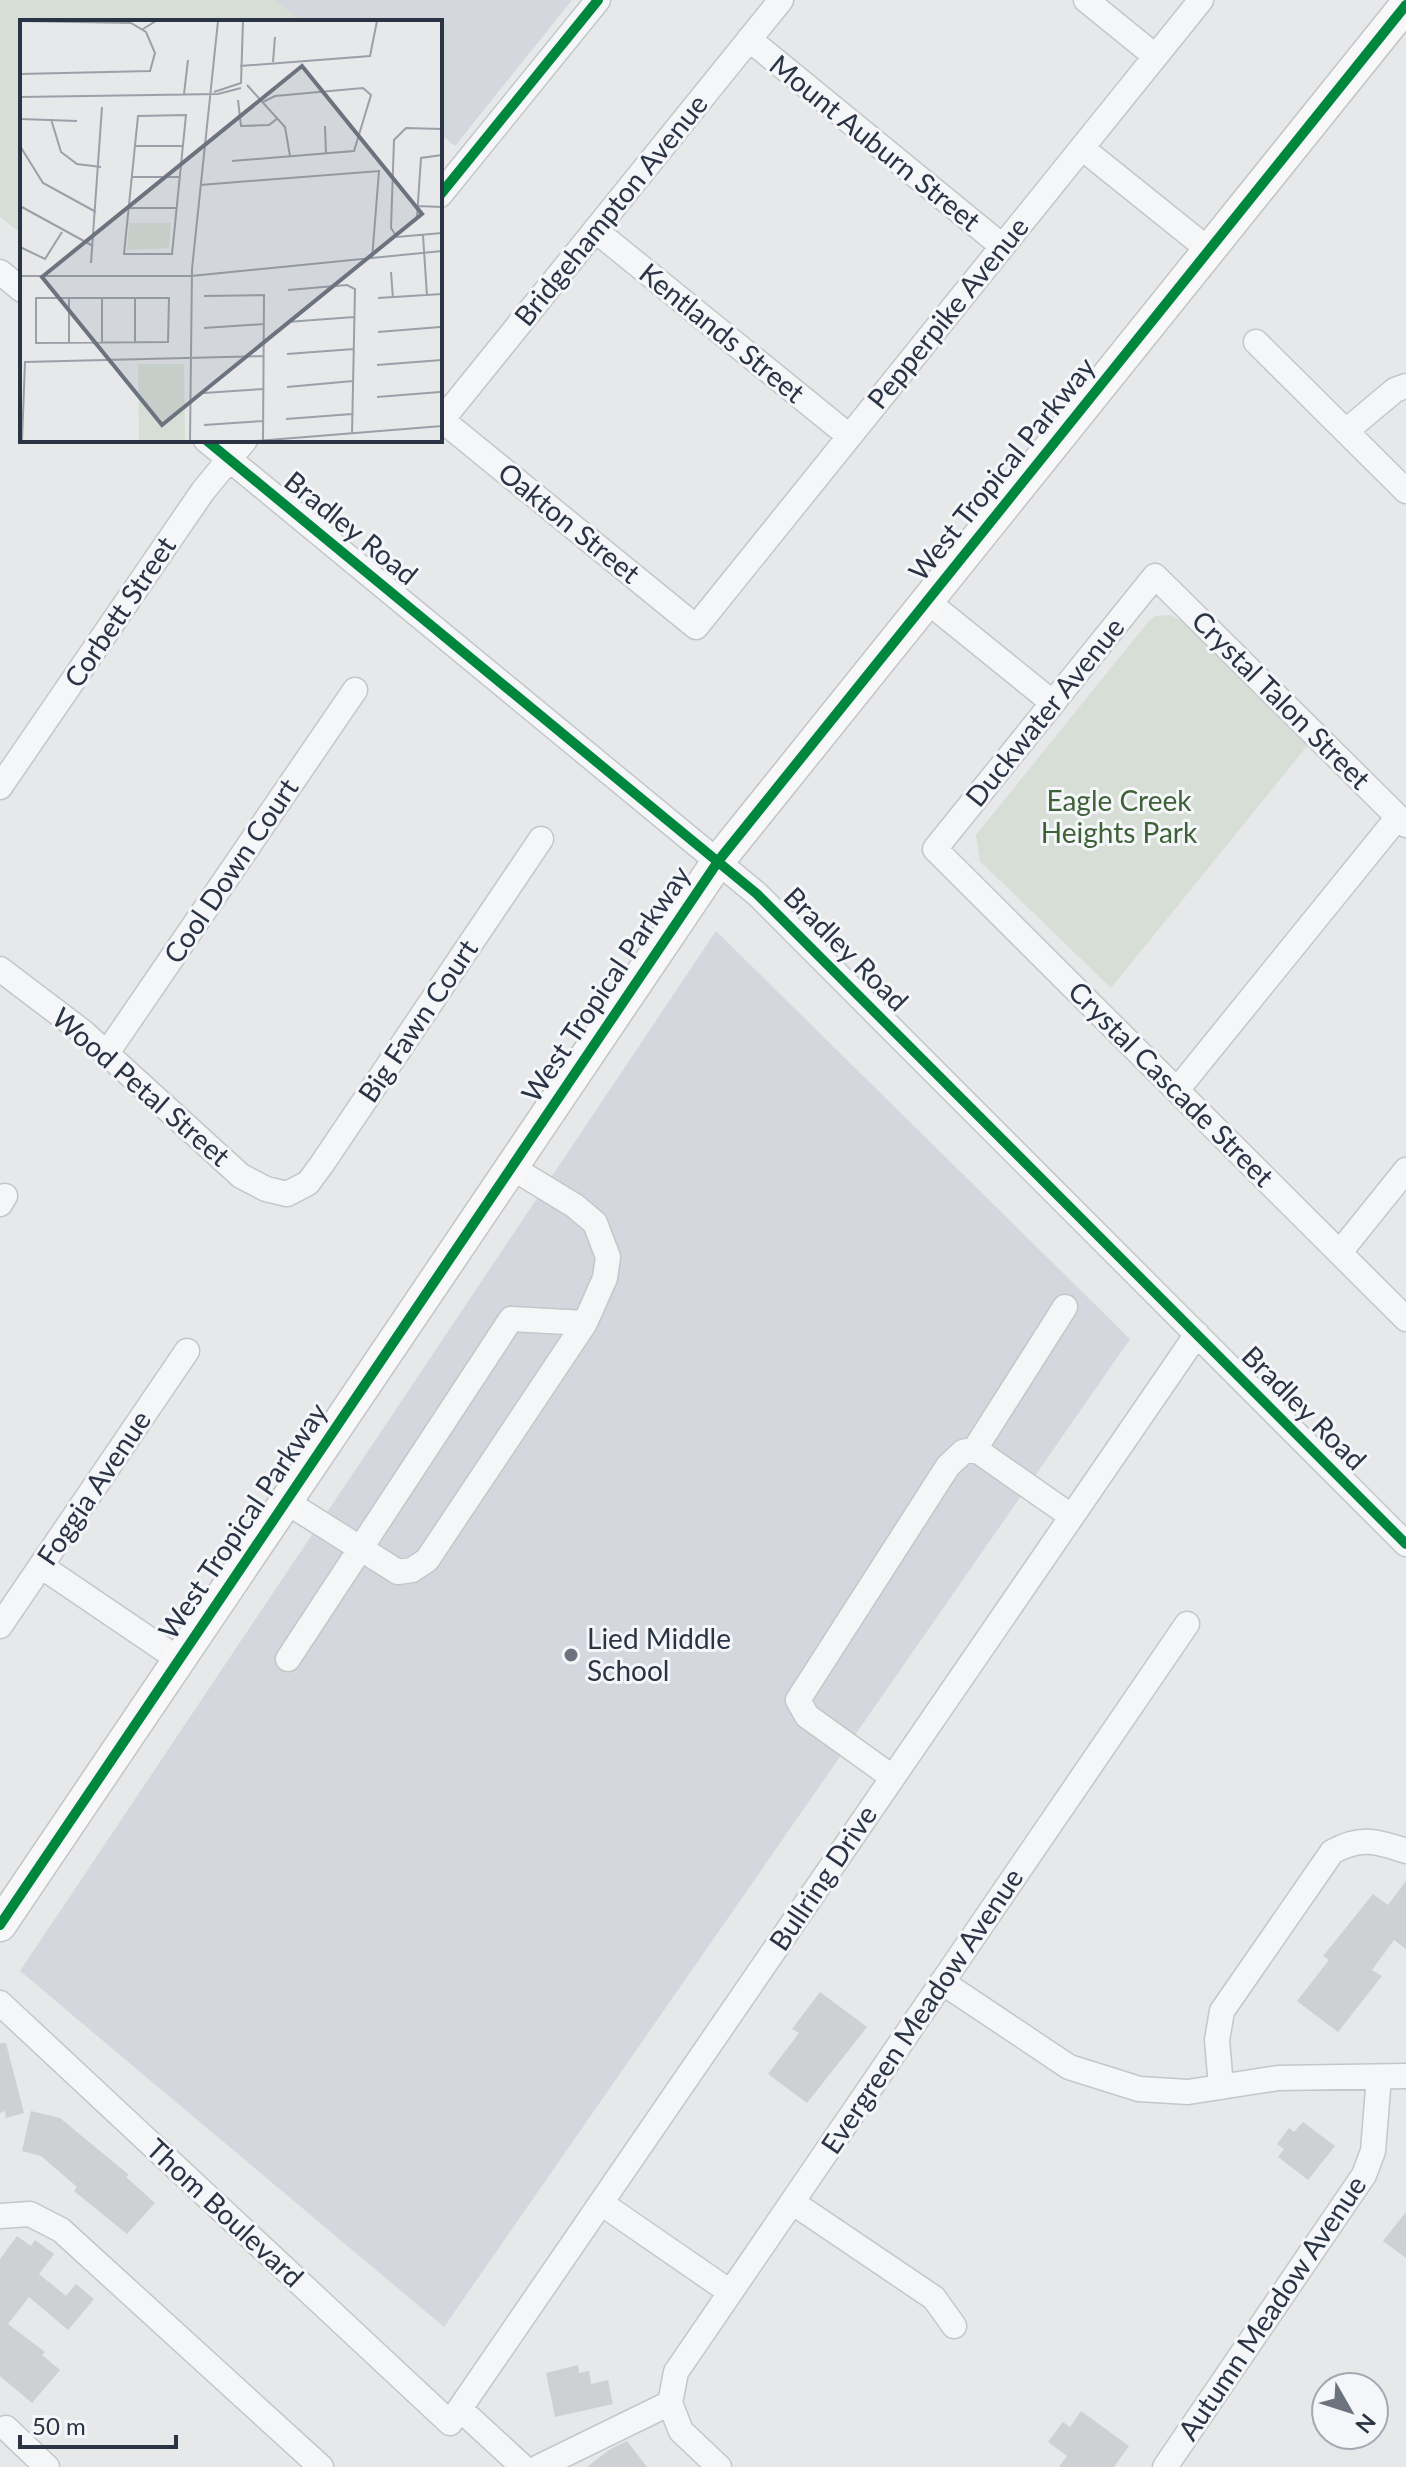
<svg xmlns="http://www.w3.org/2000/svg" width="1406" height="2467" viewBox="0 0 1406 2467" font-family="Lato,sans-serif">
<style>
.built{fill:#d4d7dd}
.green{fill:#d6ded6}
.building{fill:#ced0d3}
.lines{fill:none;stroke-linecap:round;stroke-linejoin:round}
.minor-casing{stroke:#c4c6c8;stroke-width:27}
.major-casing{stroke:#c2c5c8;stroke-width:35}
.minor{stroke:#f5f6f7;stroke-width:24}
.major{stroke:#f8f8f8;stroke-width:32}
.cycleway-casing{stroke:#f4f6f9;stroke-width:15}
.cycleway{stroke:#00873e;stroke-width:10}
.poi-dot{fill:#6c737f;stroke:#f4f6f9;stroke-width:3}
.labels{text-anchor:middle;stroke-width:6;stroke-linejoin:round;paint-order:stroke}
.street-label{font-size:28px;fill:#2b3445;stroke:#f4f6f9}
.park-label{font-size:28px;fill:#3f6138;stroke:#f4f6f9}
.poi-label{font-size:28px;fill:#2b3445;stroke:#f4f6f9;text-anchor:start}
.inset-road{fill:none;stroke:#9ba0a8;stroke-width:2}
.view{fill:#6c737f;fill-opacity:0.15;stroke:#6c737f;stroke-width:4}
.inset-edge{fill:none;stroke:#2b3445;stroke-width:4}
</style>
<rect width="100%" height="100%" fill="#e6e8ea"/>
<!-- built -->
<path class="built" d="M274 0H572L455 146 440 134V22H301Z
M716 931 1130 1339 444 2327 20 1971Z"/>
<!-- green -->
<path class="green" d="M0 0H274L301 22H22V234L0 217Z
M1171 615 1189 625 1307 746 1111 988 980 861 976 835 1148 622 1155 616Z"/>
<!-- building -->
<path class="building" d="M1406 1881V1949L1394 1940 1372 1970 1382 1976 1338 2032 1297 2001 1329 1960 1323 1956 1373 1894 1388 1905Z
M820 1992 867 2027 807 2103 768 2074 799 2033 792 2029Z
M0 2043H6L24 2113 6 2118 5 2111 0 2113Z
M31 2111 60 2118 129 2175 126 2177 155 2203 127 2234 74 2191 77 2187 41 2156 22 2151Z
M1303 2122 1335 2146 1308 2180 1278 2157 1284 2149 1277 2144 1289 2128 1294 2132Z
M1406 2212V2258L1383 2241Z
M17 2236 31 2246 35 2240 54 2254 39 2274 66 2296 76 2284 94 2299 68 2330 29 2297 8 2324 45 2352 42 2355 60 2370 32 2403 0 2376V2259Z
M578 2365 579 2373 589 2371 591 2384 608 2380 613 2404 555 2417 546 2373Z
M1081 2411 1129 2446 1114 2467H1059L1067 2456 1048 2442 1063 2422 1070 2427Z
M627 2441 647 2467H587L609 2450Z"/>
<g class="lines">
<defs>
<path id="minor" d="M781 0 442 420 696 627 1201 0
M1086 0 1155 56
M749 39 1002 246
M1082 148 1209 250
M440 195 598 0
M595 230 849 436
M0 272 22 290
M1256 342 1406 491
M1346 431 1395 390 1406 386
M206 440 757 894 1406 1544
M927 601 1053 703
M0 787 203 491 245 440
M1406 825 1155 576 935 849 1406 1319
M0 969 83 1032 241 1176 266 1189 287 1194 308 1183 322 1164 541 839
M107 1053 355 690
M1177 1090 1398 817
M0 1204 5 1196
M1340 1252 1406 1170
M975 1449 1065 1307
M285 1501 398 1572 412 1570 427 1560 585 1323 605 1278 608 1257 595 1223 575 1206 511 1167
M41 1566 178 1659
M0 1626 187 1351
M288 1659 511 1319 585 1323
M892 1777 807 1716 798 1700 948 1466 963 1452 975 1449 1071 1516
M942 1982 1069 2067 1139 2089 1188 2092 1278 2078 1406 2076
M0 2003 450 2423 1197 1334
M1221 2087 1217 2040 1222 2011 1332 1852C1360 1836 1377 1841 1406 1851
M792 2202 934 2298 954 2326
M601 2203 730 2292
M0 2216 30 2214 61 2230 321 2467
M670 2403 676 2372 1187 1624
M670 2403 681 2431 719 2467
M460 2409 523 2467
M6 2428 47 2467
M539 2467 670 2403
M1165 2467 1364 2175 1373 2151 1379 2077"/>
<path id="major" d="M0 1925 719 860 1406 5"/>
</defs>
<!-- minor casing -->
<use href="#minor" class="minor-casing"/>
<!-- major casing -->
<use href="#major" class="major-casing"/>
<!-- minor -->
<use href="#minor" class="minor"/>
<!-- major -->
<use href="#major" class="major"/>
<defs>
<path id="cycleway" d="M440 195 598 0
M206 440 757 894 1406 1544
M0 1925 719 860 1406 5"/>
</defs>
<!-- cycleway casing -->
<use href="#cycleway" class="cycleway-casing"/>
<!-- cycleway -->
<use href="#cycleway" class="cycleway"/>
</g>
<!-- markers -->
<circle class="poi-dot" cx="571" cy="1655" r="8"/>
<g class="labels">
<!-- street labels -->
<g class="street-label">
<text transform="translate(875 143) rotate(39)" y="10">Mount Auburn Street</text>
<text transform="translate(611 210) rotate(-51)" y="10">Bridgehampton Avenue</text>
<text transform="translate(948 313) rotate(-51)" y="10">Pepperpike Avenue</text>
<text transform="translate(722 333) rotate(39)" y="10">Kentlands Street</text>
<text transform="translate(1002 469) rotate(-51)" y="10">West Tropical Parkway</text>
<text transform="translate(569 523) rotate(39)" y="10">Oakton Street</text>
<text transform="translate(351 528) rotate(39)" y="10">Bradley Road</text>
<text transform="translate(120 612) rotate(-56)" y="10">Corbett Street</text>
<text transform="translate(1281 700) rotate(45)" y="10">Crystal Talon Street</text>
<text transform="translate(1045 712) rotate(-51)" y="10">Duckwater Avenue</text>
<text transform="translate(231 871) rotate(-56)" y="10">Cool Down Court</text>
<text transform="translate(846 949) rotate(45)" y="10">Bradley Road</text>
<text transform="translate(606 984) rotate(-56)" y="10">West Tropical Parkway</text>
<text transform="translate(418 1021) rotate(-56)" y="10">Big Fawn Court</text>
<text transform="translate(1171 1084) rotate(45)" y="10">Crystal Cascade Street</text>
<text transform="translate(141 1087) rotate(41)" y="10">Wood Petal Street</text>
<text transform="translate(1304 1408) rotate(45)" y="10">Bradley Road</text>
<text transform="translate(94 1488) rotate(-56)" y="10">Foggia Avenue</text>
<text transform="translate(243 1521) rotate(-56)" y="10">West Tropical Parkway</text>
<text transform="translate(823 1878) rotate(-56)" y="10">Bullring Drive</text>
<text transform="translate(922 2011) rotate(-56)" y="10">Evergreen Meadow Avenue</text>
<text transform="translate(225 2213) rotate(43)" y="10">Thom Boulevard</text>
<text transform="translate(1272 2308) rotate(-56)" y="10">Autumn Meadow Avenue</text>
</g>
<!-- park labels -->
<g class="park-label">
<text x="1119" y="811">Eagle Creek<tspan x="1119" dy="32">Heights Park</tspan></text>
</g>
<!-- poi labels -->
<g class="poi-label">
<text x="587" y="1649">Lied Middle<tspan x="587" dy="32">School</tspan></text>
</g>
</g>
<!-- overview -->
<g transform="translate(20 20)">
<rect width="422" height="422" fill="#e6e8ea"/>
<path d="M109 203H151L149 228 107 230ZM118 344H164L165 421H119Z" fill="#d6ded6"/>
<path class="inset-road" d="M0 1 111 3 126 12 135 33 130 51 0 54M123 9 136 1H154M253 42 255 17M220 46 350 36 357 1M227 65 265 107 270 136M194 72 221 63 223 1M164 74 168 40M0 77 198 74 221 68M218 80 221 106 249 105 258 98M166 95 152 234H104L118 96ZM0 99 57 101M31 99 41 132 57 144 81 147M305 106 306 134M422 109 386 108 374 120 371 208 377 217 422 213M0 126 23 163 76 192M115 126H163M212 141 334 131 351 75 343 68 255 76 243 82M112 157H160M180 165 359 151 352 239M0 186 73 226M398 186 422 187M109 188H156M397 197 401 138 422 135M403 215 407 276M0 227 25 239 42 212M71 243 82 87M371 252 373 279M0 256H171L422 231M268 270 327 265 335 269 332 414M184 276 244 275 243 421M16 278H149L148 322 16 323ZM358 278 422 274M422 289V334M267 302 334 297M184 308 244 304M358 312 420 307M49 322V278M82 322V278M115 322V278M267 334 334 329M357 345 422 340M267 367 333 361M184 373 243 369M357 377 420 372M266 399 332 394M184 405 243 401M421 406 422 350M2 421 5 342 244 336M170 421 172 249 198 1M236 421 422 406"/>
<path class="view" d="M282 46 402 194 142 405 22 257Z"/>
<rect width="422" height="422" class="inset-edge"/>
</g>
<!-- north arrow -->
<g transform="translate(1350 2411) rotate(129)"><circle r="38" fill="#f4f6f9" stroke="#a4a8b1" stroke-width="2"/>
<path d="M0-6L14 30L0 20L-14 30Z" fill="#6c737f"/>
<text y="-12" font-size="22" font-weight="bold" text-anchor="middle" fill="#2b3445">N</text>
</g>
<!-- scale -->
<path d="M20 2435v12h156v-12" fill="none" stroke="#2b3445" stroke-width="4"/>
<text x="32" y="2435" font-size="24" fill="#2b3445" stroke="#f4f6f9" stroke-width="6" paint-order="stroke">50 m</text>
</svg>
